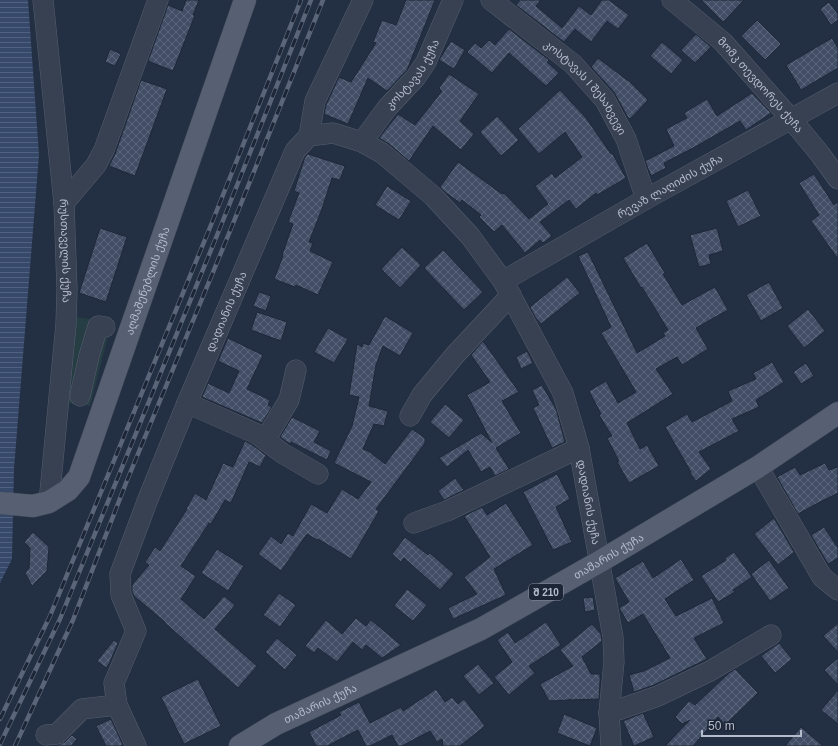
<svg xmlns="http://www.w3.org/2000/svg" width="838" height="746" viewBox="0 0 838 746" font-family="Arial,'Noto Sans Georgian',sans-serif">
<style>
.green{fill:#263e43}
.water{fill:url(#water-rules)}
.building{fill:url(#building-cross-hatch);stroke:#1f2839}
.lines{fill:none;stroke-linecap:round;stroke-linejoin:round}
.minor-casing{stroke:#565f6f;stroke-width:21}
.major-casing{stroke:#424a5b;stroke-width:23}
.minor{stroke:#384152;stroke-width:20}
.major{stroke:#566072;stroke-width:22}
.rail-casing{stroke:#5a6579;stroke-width:4.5}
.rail{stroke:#1d2637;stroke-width:3;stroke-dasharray:9;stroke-linecap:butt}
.labels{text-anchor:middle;stroke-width:3.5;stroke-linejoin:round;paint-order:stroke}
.shield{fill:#1d2637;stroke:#878f9f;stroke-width:1}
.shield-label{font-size:10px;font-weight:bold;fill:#b5bccc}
.street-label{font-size:11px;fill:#b5bccc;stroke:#1d2637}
</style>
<defs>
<pattern id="water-rules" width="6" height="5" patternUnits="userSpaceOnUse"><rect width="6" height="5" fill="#36496a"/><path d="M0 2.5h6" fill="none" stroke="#51617e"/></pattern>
<pattern id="building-cross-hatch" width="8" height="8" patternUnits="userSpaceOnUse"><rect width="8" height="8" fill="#424e65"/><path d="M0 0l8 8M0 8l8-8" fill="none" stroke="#5b667a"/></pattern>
</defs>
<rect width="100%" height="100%" fill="#232f42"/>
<!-- green -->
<path class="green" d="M73 317 112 321 90 406 67 403Z"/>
<!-- water -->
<path class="water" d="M0 0H28L39 155 14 469 12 559 0 583Z"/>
<!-- building -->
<path class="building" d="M186 0H199L193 15H195L173 71 148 61 168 5 182 11Z
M406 0H435L407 70 387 91 368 78 348 124 324 114 326 105 339 77 351 82 376 43 373 42 382 20 396 25Z
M520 0H541L536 6 562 28 579 6 591 15 602 0H609L629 15 618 29 607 21 591 42 575 29 564 42 516 5Z
M701 0H744L723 22Z
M829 2 838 14V20L831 25 820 9Z
M757 20 781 44 765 60 741 36Z
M509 29 549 60 547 62 559 73 546 86 509 53 492 73 467 52 475 43 481 48 489 40 495 45Z
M696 34 711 47 695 63 681 50Z
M832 38 838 48V68L801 90 786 65Z
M451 41 465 50 454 69 439 60Z
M662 42 683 60 671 74 650 56Z
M110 49 121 54 115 66 105 62Z
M598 58 627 80H628L648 100 630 119 627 116 614 92 591 67Z
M449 74 479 94 460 121 474 134 461 150 433 126 409 161 389 144 379 138 398 114 415 125 442 91 439 88Z
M141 80 167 89 135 176 109 166 115 154Z
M560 90 586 118 611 154 612 153 626 178 597 195 596 193 576 209 569 200 540 222 552 236 543 243 540 240 525 253 502 225 494 232 479 217 481 215 462 200 460 203 445 192 440 187 458 162 502 194 504 193 529 219 548 204 535 186 552 173 555 178 582 157 565 132 539 154 518 129Z
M752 93 771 113 746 130 740 121 695 147 664 163 666 168 651 176 645 161 674 146 666 129 687 118 684 113 707 99 717 116Z
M497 116 519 140 501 156 480 132Z
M308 154 345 166 340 180 332 178 322 209 309 242 313 243 310 251 333 262 318 295 296 285 295 287 274 279 283 256 282 255 293 224 288 222 299 193 294 191 305 157Z
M814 174 834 205 838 202V259L811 221 819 215 799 183Z
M387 186 411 201 399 220 375 205Z
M748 190 761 216 738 227 726 201Z
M100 228 127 237 106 302 79 293Z
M717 228 723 251 709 255 711 264 699 267 690 235Z
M647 243 665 273 663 274 682 305 715 287 728 310 696 328 708 349 682 365 677 357 656 369 673 394 627 423 640 449 647 445 659 466 629 483 617 462 619 461 607 438 612 436 599 415 601 414 589 391 606 381 618 403 636 392 601 333 611 327 578 256 588 252 637 353 665 336 663 333 668 330 642 287 641 288 623 258Z
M402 247 421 265 400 288 381 269Z
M443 250 483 292 464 310 424 268Z
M567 277 580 293 541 324 535 317 530 307Z
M769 282 783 308 761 321 746 295Z
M259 292 271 296 266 311 253 306Z
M808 309 825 331 804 348 787 326Z
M257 312 287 322 281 341 251 330Z
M385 316 413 333 400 356 383 346 376 365 369 406 388 411 384 426 374 424 363 449 370 452 385 464 412 429 425 438V443L376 509 379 511 351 559 318 539 317 540 307 534 281 571 258 554 271 536 281 544 288 533 293 536 311 504 327 513 342 489 358 499 371 482 334 463 352 426 359 397 349 395 357 344 362 347 363 343 369 345Z
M328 328 348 339 334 363 314 352Z
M228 338 263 355 247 389 270 400 268 405 272 407 262 423 202 397 208 383 229 393 239 371 218 361Z
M483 341 519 392 502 401 521 433 496 448 509 469 495 476 490 467 481 472 468 450 447 467 439 458 481 433 492 443 467 395 490 382 471 355Z
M527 351 533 363 521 369 516 357Z
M772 362 784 382 756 400 759 407 732 419 739 431 699 452 711 469 696 481 690 473 691 472 665 427 687 414 692 422 732 401 728 391 756 379 753 373Z
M806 363 814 376 801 384 793 372Z
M542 385 556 409 565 442 552 448 533 408 539 405 532 390Z
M445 404 464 420 449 438 430 422Z
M292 417 320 431 314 442 331 451 327 460 291 442 290 444 280 437Z
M245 441 251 444 266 455 260 467 249 462 231 503 225 500 211 524 209 523 181 566 196 576 181 599 204 619 224 596 235 605 215 629 257 666 238 688 164 622H165L134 596 132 592V585L149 565 145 562 155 547 160 551 187 509H186L195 493 206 500 223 463 233 467Z
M825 463 829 470 838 467V493L818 503 798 514 777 477 795 467 800 475Z
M557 474 570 499 556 507 572 542 553 550 523 492Z
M455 478 464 490 444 500 438 491Z
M506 503 533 545 494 569 506 595 453 619 448 608 477 594 464 577 490 557 464 516 482 507 487 515Z
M774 518 794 552 778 565 754 534Z
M824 527 838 548V558L828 564 811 535Z
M33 532 49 547 47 571 32 586 25 573 29 568 30 548 24 542Z
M405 537 428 555 430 553 454 574 440 590 404 558 401 562 392 554Z
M217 549 244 566 228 591 201 573Z
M734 552 752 577 733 590 735 592 718 602 701 576 726 560 725 558Z
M681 559 694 580 665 599 676 616 712 598 724 623 694 638 707 659 654 685 634 692 629 675 644 671 670 658 643 614 628 623 619 608 629 602 615 578 643 561 653 578Z
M769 560 789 588 770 601 751 574Z
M407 589 427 605 413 621 394 606Z
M279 593 296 605 280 627 263 615Z
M593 597 595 610 585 612 583 598Z
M356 618 366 626 371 620 401 645 382 658 366 645 362 650 353 642 337 662 318 648 314 653 305 646 326 620 342 634Z
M546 622 561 645 529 666 535 673 509 695 494 677 512 662 497 640 508 632 515 643Z
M838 623V652L823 636Z
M592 624 601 634 602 641 582 657 591 674H600V683L599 699 570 700 571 699 568 700 549 701 540 684 573 666 560 650Z
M277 638 297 655 285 670 265 652Z
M114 640 118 643 109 664 106 668 97 661Z
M779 643 792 659 775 673 761 656Z
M838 658V685L824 670Z
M478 664 494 683 479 695 463 676Z
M735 669 758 693 725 725 718 717 693 746H665L690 720 682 724 675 717 689 701 695 705 728 674Z
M198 679 221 726 184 744 161 697Z
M436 689 445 702 452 697 458 704 464 699 485 726 460 746H443L442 739 437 742 430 731 402 746H398L392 735 370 746H366L358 730 327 746H316L309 732 341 715 339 712 359 702 370 723 401 707 403 711Z
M838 690V724L821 710Z
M643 713 654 737 634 746 623 721Z
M564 714 597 728 590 746 557 733Z
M111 719 123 745 121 746H106L96 726Z
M801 727 823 746H785Z
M72 735 77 739 71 746H55L65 742Z"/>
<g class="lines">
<defs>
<g id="minor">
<path id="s1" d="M43 0 64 203 67 289 66 324 49 502"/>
<path id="s2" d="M491 0 573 64 605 100 626 139 646 199"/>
<path id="s3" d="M672 0 723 42 791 119 820 154 838 179"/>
<path d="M309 136 315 101 363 0"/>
<path id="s4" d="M362 142 387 108 416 77 426 62 453 0"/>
<path d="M64 203 96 165 104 150 158 0"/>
<path id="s5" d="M503 281 646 199 838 93"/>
<path d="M80 396 89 356 98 326 105 327"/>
<path d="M187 403 257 434 265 440 282 453 318 474"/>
<path d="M410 416 422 395 455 355 511 295"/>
<path d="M265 440 289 400 296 370"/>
<path d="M758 467 822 577 838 590"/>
<path d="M414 523 447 511 579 448"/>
<path d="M609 713 658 696 710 671 771 635"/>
<path d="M46 735 57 734 82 709 117 705"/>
<path id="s6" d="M136 746 117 705 114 683 136 631 121 595 120 574 148 499 187 403 295 151 309 136 333 133 362 142 382 153 433 196 470 236 503 281 563 393 579 448 613 637 614 662 609 713 611 746"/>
</g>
<g id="major">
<path id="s7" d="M0 503 33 506 49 502 68 490 79 477 245 0"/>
<path id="s8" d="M240 746 276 724 481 629 599 562 758 467 838 413"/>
</g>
</defs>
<!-- minor casing -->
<use href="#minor" class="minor-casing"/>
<!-- major casing -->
<use href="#major" class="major-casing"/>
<!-- minor -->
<use href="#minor" class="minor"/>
<!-- major -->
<use href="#major" class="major"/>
<defs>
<path id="rail" d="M0 719 50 616 211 225 301 0
M0 744 60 619 220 228 311 0
M15 746 73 620 126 483 230 231 323 0"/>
</defs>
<!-- rail casing -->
<use href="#rail" class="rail-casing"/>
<!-- rail -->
<use href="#rail" class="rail"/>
</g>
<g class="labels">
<!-- shield labels -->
<rect class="shield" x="529" y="584" width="34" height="16" rx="3"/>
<g class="shield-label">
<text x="546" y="596">შ 210</text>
</g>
<!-- street labels -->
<g class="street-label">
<text dy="4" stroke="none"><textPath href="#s4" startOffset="85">კოსტავას ქუჩა</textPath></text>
<text dy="4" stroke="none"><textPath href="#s3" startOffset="123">მომკ თევდორეს ქუჩა</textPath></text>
<text dy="4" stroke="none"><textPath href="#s2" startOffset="130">კოსტავას I შესახვევი</textPath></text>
<text dy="4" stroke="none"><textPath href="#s5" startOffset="192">რევაზ ლაღიძის ქუჩა</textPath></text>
<text dy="4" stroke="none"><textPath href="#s1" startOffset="252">რუსთაველის ქუჩა</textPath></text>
<text dy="4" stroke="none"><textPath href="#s7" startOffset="297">აღმაშენებლის ქუჩა</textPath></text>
<text dy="4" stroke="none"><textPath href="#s6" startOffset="467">დადიანის ქუჩა</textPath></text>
<text dy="4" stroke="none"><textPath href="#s6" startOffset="1156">დადიანის ქუჩა</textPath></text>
<text dy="4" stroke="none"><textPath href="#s8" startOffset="415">თამარის ქუჩა</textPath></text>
<text dy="4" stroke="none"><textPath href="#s8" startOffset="91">თამარის ქუჩა</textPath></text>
</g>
</g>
<!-- scale -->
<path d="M702 730v6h99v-6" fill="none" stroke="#b5bccc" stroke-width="2"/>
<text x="708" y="730" font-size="12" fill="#b5bccc" stroke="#1d2637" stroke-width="3" paint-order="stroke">50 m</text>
</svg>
